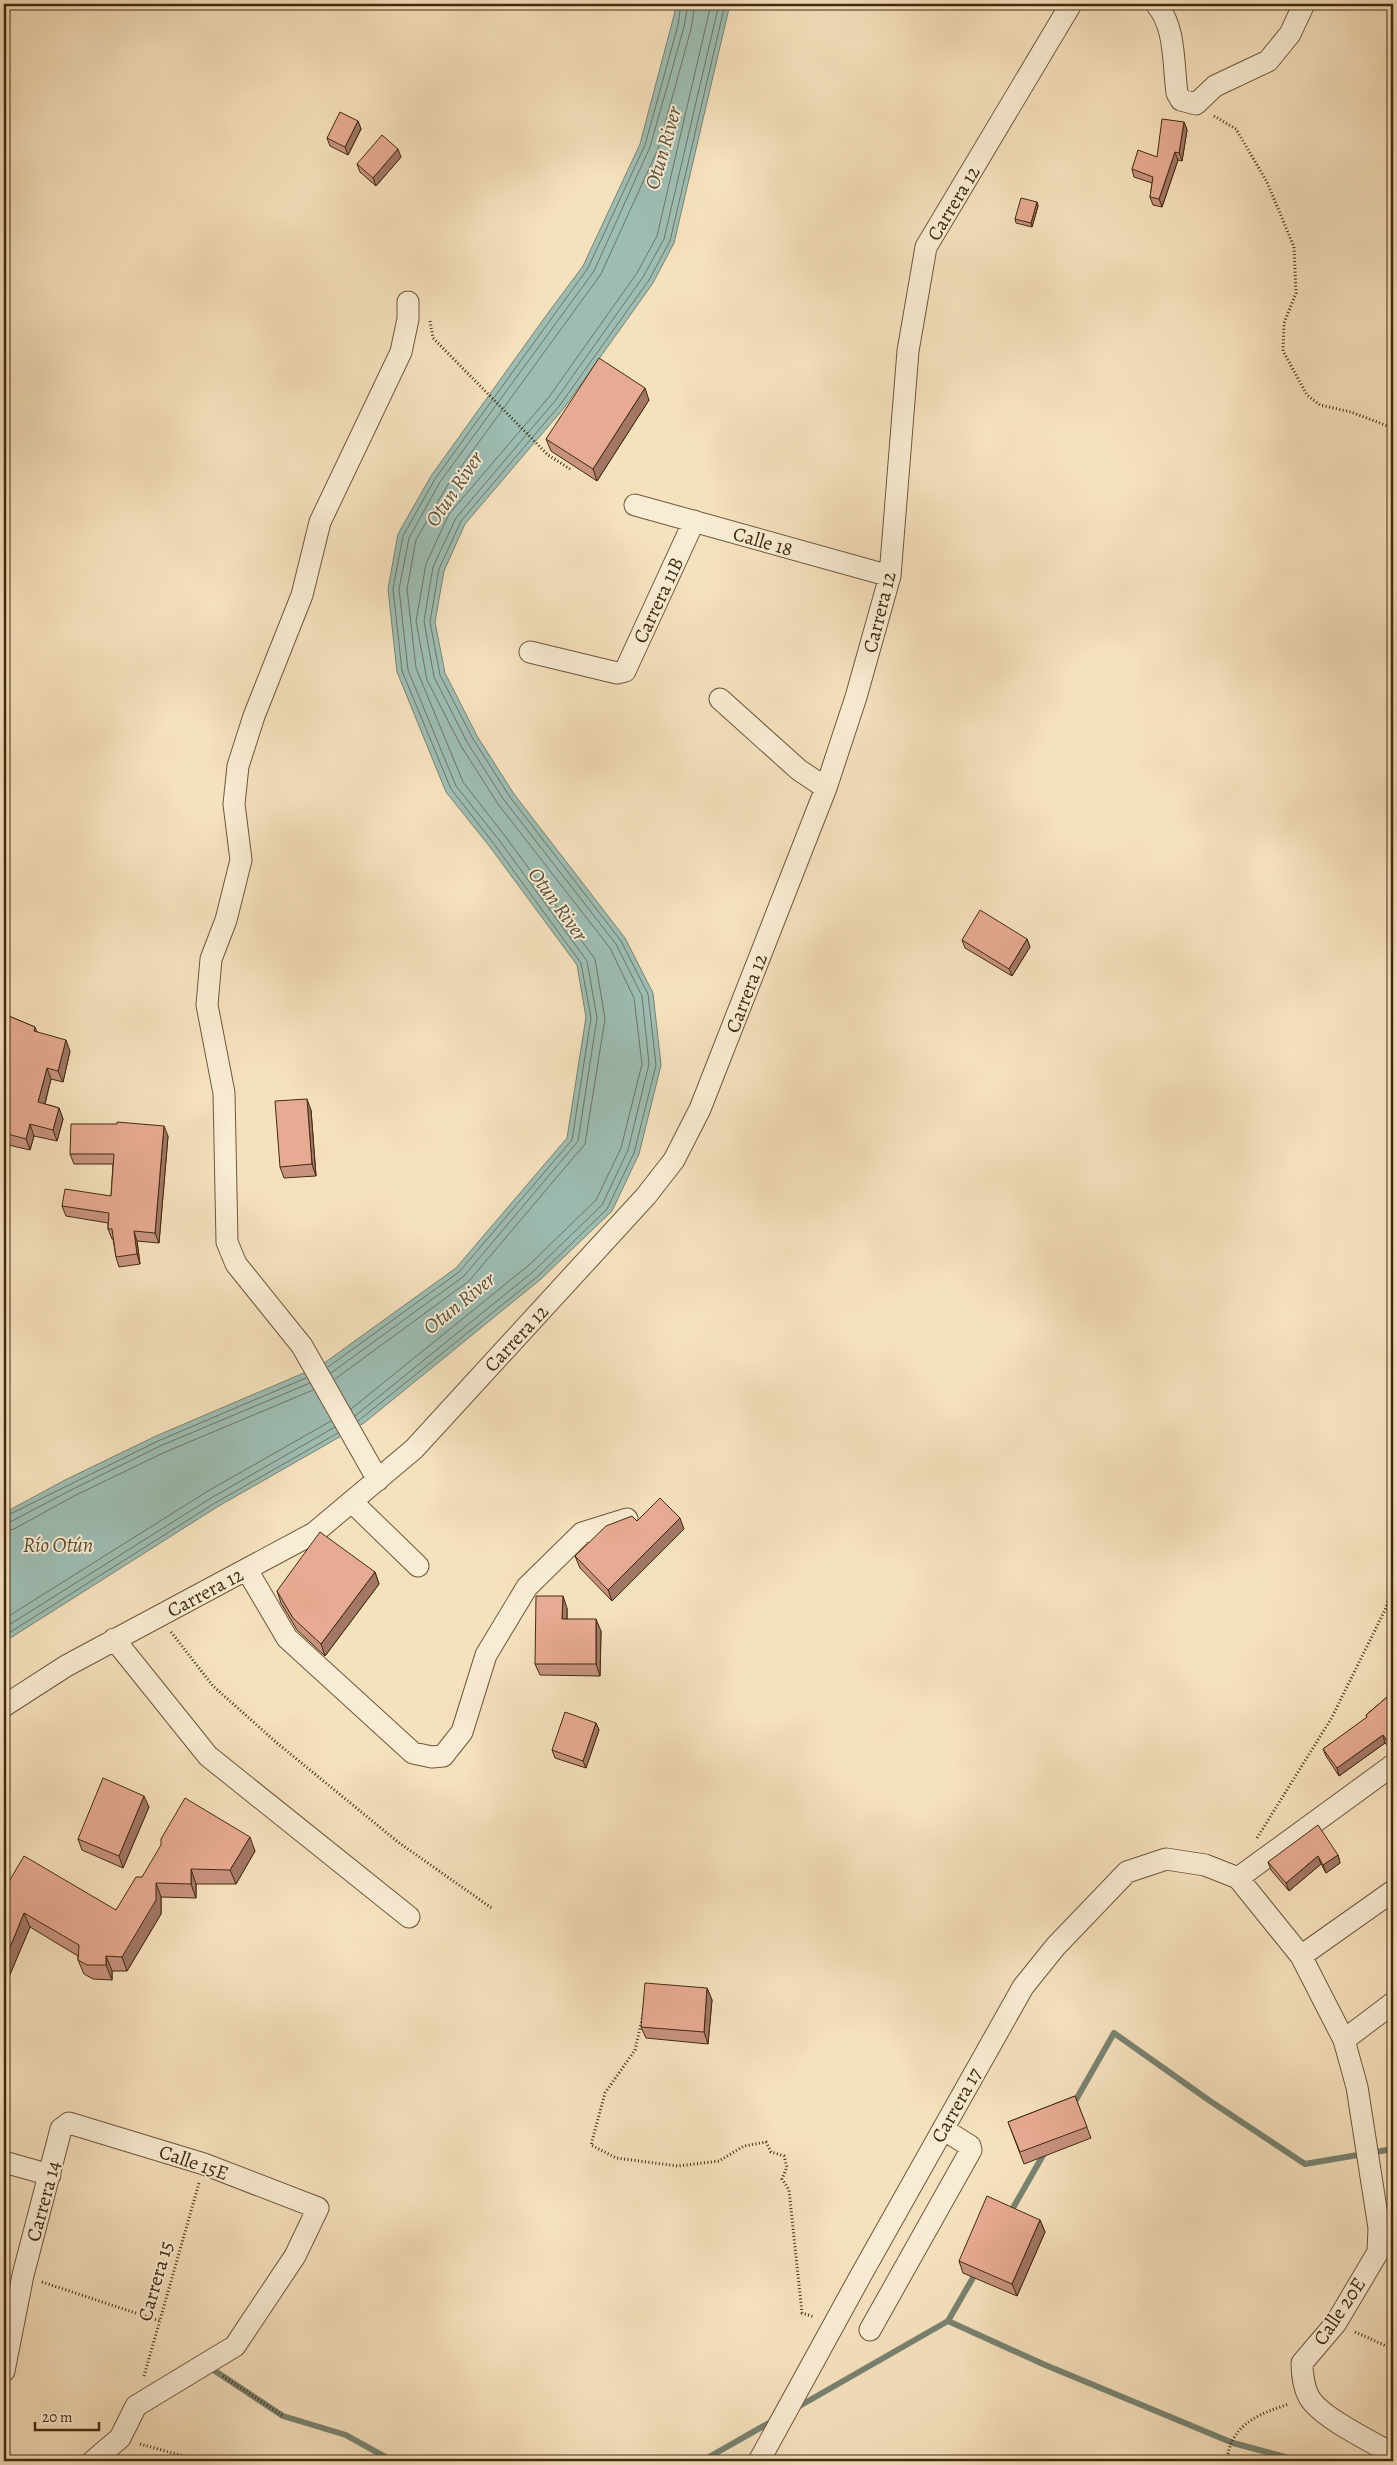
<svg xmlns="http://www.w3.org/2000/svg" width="1397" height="2465" viewBox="0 0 1397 2465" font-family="Alegreya,serif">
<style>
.water{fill:#9dbdb3;stroke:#788371}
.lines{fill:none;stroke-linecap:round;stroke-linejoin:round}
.shore{stroke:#6f7461;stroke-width:1}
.stream{stroke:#788371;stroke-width:6}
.minor-casing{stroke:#6e583a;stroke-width:23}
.path{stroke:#412b0f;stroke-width:3;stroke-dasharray:1 2.5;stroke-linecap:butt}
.minor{stroke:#f9ecd4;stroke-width:21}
.wall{fill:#c7927e;stroke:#412b0f}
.shaded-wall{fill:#a27766;stroke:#412b0f}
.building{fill:#e7aa92;stroke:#412b0f}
.labels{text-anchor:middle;stroke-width:4;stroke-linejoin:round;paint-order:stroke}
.street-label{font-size:20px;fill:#412b0f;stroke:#f9ecd4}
.water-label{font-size:21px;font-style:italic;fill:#585038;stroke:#f9ecd4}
</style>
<rect width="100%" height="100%" fill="#f6e1bd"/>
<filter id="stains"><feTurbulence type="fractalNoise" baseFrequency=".004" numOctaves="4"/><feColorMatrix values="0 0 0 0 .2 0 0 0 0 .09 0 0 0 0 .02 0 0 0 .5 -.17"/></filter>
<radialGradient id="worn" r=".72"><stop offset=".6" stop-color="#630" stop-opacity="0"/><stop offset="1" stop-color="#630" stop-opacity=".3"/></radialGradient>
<!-- water -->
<path class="water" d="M677 4H730L674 243 653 283 564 408 465 524 444 571 435 622 445 673 477 736 514 794 625 938 653 993 661 1065 639 1154 612 1211 541 1279 364 1423 217 1507 4 1642V1513L65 1480 156 1436 320 1366 456 1268 567 1138 586 1017 577 965 490 847 446 792 397 672 388 589 398 534 431 476 548 313 583 266 640 144Z"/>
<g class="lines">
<!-- shore -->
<path class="shore" d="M328 1367 459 1272 572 1140 591 1018 581 963 494 844 451 789 402 671 393 589 403 536 435 479 588 268 645 145 678 25 681 4
M331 1373 464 1276 578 1141 597 1018 587 961 499 840 456 786 408 670 399 589 409 538 440 482 594 271 650 147 684 27 688 4
M335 1379 469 1281 585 1144 605 1019 595 959 505 836 463 782 416 668 407 589 416 540 447 486 601 274 658 149 691 29 695 4
M351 1409 529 1265 596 1200 621 1148 642 1064 634 998 610 948 498 804 461 746 427 680 416 621 426 564 449 514 549 397 637 273 657 236 711 4
M355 1416 534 1271 602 1205 628 1150 649 1064 642 996 616 944 504 800 467 742 434 677 424 621 433 567 456 518 555 401 643 277 664 239 719 4
M358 1421 538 1276 607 1209 634 1153 656 1065 648 994 621 941 510 797 473 739 440 675 430 622 439 569 461 521 560 405 649 280 670 241 725 4
M4 1517 158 1441 306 1378
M4 1523 10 1522 71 1490 160 1446 310 1383
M4 1531 14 1529 74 1496 163 1453 313 1390
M4 1619 208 1491 331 1421
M4 1628 211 1498 335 1427
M4 1636 215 1503 338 1433"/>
<!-- stream -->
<path class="stream" d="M1073 2105 1114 2033 1210 2101 1305 2164 1393 2149
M1009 2215 1046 2150
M948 2321 1043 2364 1233 2443 1300 2461
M209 2367 283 2416 346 2435 393 2461
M796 2408 948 2321 978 2269
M702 2461 774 2420"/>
<defs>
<path id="minor" d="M1156 4C1176 27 1173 64 1177 93L1181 100 1196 104 1215 86 1268 61 1290 34 1304 4
M635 505 890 576
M530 652 617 673 625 671 694 521
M720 699 799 770 826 788
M378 1480 302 1346 236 1264 227 1242 224 1093 207 1005 211 959 226 920 241 860 234 804 238 766 254 716 302 595 320 522 401 352 408 319V302
M352 1502 418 1566
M247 1570 287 1638 413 1753 432 1757 443 1756 462 1732 486 1655 527 1587 582 1533 627 1519
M114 1639 208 1756 409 1917
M4 1706 66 1666 314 1533 414 1449 646 1196 674 1160 700 1109 826 788 856 697 890 576 908 351 926 247 1071 4
M1238 1878 1393 1765
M1301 1956 1393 1891
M1344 2040 1393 2003
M4 2162 50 2175
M870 2330 971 2150 970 2146 943 2129
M4 2371 23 2275 61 2129 69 2123 204 2164 318 2208 295 2256 235 2346 136 2406 120 2438 93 2461
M759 2461 861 2275 1023 1987 1056 1946 1127 1872 1166 1859 1205 1865 1238 1878 1301 1956 1344 2040 1357 2087 1379 2228 1378 2252 1336 2323 1302 2363C1302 2373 1304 2388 1309 2397 1320 2417 1372 2442 1393 2454"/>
</defs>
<!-- minor casing -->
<use href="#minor" class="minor-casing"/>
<!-- path -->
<path class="path" d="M1214 116 1236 129 1267 182 1294 247 1296 293 1284 323 1283 351 1307 395 1320 405 1351 412 1393 428
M430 321 433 338 548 455 570 469
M171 1632 213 1686 277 1743 398 1842 493 1909
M1257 1838 1331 1719 1386 1608 1393 1581
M643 2015 635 2050 605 2093 591 2145 616 2158 678 2166 719 2161 744 2146 766 2142 771 2152 784 2156 787 2167 782 2179 789 2190 802 2313 814 2317
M42 2282 160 2321
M1355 2332 1393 2349
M144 2376 199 2183
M223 2376 283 2416
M140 2444 202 2461
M1227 2461C1230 2425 1258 2414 1289 2404"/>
<!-- minor -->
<use href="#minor" class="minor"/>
</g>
<!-- wall -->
<path class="wall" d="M358 121 361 129 348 155 330 146 327 138Z
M1184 122 1187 130 1182 161 1178 160 1162 207 1153 205 1150 197 1152 183 1134 177 1132 169 1157 157Z
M401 157 376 186 360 172 357 164Z
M1037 202 1038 206 1032 227 1016 223 1015 219Z
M649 400 597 481 551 451 546 439Z
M1027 939 1030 947 1012 976 965 948 962 940Z
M4 1014 35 1027 37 1032 70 1051 63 1082 51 1079 45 1104 59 1108 63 1119 57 1141 34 1136 30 1150 4 1144Z
M311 1110 316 1176 284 1178 280 1167Z
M168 1136 159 1243 137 1241 140 1264 119 1267 116 1257 113 1239H112L108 1229V1223L66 1216 62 1206 111 1196 113 1164H74L70 1154Z
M637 1521 684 1529 612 1601 580 1568 575 1556Z
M375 1572 379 1584 325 1656 297 1630 281 1603 277 1591Z
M567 1608V1619L601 1631 600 1676 540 1675 535 1664Z
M1393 1692V1748L1391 1750 1385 1743 1339 1776 1326 1756 1323 1749 1367 1718 1366 1715Z
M596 1723 599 1730 586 1768 555 1758 552 1750Z
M149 1807 123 1868 82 1850 78 1839Z
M255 1851 236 1884H196V1898L161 1897V1914L127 1971H112V1980L93 1979 84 1974 78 1960V1956L30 1927 8 1979 4 1977V1890L116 1910 142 1877Z
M1338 1855 1340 1863 1326 1873 1321 1864 1289 1891 1271 1870 1268 1862Z
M707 1988 712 2000 708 2044 646 2038 641 2027Z
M1075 2096 1091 2138 1024 2164 1008 2122Z
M1040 2220 1045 2232 1017 2296 963 2273 959 2261Z"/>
<!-- shaded-wall -->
<path class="shaded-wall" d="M358 121 361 129 348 155 345 147Z
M1184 122 1187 130 1182 161 1179 153Z
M398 149 401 157 376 186 373 178Z
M1175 152 1178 160 1162 207 1159 199Z
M1037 202 1038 206 1032 227 1031 223Z
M645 388 649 400 597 481 593 469Z
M1027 939 1030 947 1012 976 1009 969Z
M66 1040 70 1051 63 1082 58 1071Z
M47 1068 51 1079 42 1114 38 1102Z
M307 1099 311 1110 316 1176 312 1164Z
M59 1108 63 1119 57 1141 53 1130Z
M30 1124 34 1136 30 1150 26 1139Z
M164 1126 168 1136 159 1243 155 1233Z
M134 1231 137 1241 140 1264 137 1254Z
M680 1518 684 1529 612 1601 608 1590Z
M375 1572 379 1584 325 1656 321 1644Z
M563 1596 567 1608V1630L562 1619Z
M596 1619 601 1631 600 1676 596 1664Z
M596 1723 599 1730 586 1768 583 1761Z
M1383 1735 1385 1743 1339 1776 1337 1768Z
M1393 1738V1748L1391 1750 1388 1742Z
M144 1796 149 1807 123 1868 119 1856Z
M250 1837 255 1851 236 1884 230 1870Z
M1338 1855 1340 1863 1326 1873 1323 1865Z
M1318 1856 1321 1864 1289 1891 1286 1883Z
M191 1869 196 1884V1898L191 1884Z
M156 1883 161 1897V1914L127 1971 122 1957Z
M24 1913 30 1927 8 1979 4 1967V1962Z
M106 1956 112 1971V1980L106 1965Z
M707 1988 712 2000 708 2044 704 2032Z
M1040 2220 1045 2232 1017 2296 1012 2284Z"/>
<!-- building -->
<path class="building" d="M340 112 358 121 345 147 327 138Z
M1162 119 1184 122 1179 153 1175 152 1159 199 1150 197 1153 177 1132 169 1138 150 1157 157Z
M382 135 398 149 373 178 357 164Z
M1021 198 1037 202 1031 223 1015 219Z
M599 358 645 388 593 469 546 439Z
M980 910 1027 939 1009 969 962 940Z
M4 1014 35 1027 34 1031 66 1040 58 1071 47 1068 38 1102 59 1108 53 1130 30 1124 26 1139 4 1133V1115L5 1112 4 1111Z
M307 1099 312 1164 280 1167 275 1101Z
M117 1122 164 1126 155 1233 134 1231 137 1254 116 1257 112 1229H108L109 1213 62 1206 65 1189 111 1196 114 1154H70L71 1124H117Z
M660 1498 680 1518 608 1590 575 1556 606 1526 632 1516 637 1521Z
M320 1532 375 1572 321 1644 293 1618 277 1591Z
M536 1596H563L562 1619H596V1664H535Z
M1393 1692V1738L1388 1742 1383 1735 1337 1768 1323 1749 1367 1717 1366 1715Z
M565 1712 596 1723 583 1761 552 1750Z
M103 1778 144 1796 119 1856 78 1839Z
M185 1798 250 1837 230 1870 191 1869V1884L156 1883V1900L122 1957 106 1956V1965H87L78 1960 79 1945 24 1913 4 1962V1890L24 1856 116 1910 136 1877H142L161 1845V1839Z
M1318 1825 1338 1855 1323 1865 1318 1856 1286 1883 1268 1862Z
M645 1983 707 1988 704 2032 641 2027Z
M1075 2096 1087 2127 1020 2152 1008 2122Z
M987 2196 1040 2220 1012 2284 959 2261Z"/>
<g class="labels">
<!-- street labels -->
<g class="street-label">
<text transform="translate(953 203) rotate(-59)" y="7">Carrera 12</text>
<text transform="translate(763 541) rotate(16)" y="7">Calle 18</text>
<text transform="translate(658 600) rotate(-65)" y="7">Carrera 11B</text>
<text transform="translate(879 612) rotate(-76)" y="7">Carrera 12</text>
<text transform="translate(746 993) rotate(-69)" y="7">Carrera 12</text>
<text transform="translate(516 1338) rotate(-47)" y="7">Carrera 12</text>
<text transform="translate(205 1592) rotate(-28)" y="7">Carrera 12</text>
<text transform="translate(956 2105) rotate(-61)" y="7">Carrera 17</text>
<text transform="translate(194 2162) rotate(19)" y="7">Calle 15E</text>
<text transform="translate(43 2201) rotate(-75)" y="7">Carrera 14</text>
<text transform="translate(155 2281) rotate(-74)" y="7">Carrera 15</text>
<text transform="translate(1339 2311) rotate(-56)" y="7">Calle 20E</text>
</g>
<!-- water labels -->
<g class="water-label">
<text transform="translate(663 148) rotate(-74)" y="7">Otun River</text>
<text transform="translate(454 489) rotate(-56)" y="7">Otun River</text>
<text transform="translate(558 904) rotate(54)" y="7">Otun River</text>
<text transform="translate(459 1303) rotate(-39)" y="7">Otun River</text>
<text x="58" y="1552">Río Otún</text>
</g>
</g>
<!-- margin -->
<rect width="1397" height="2465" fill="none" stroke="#f6e1bd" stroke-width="20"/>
<rect x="5" y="5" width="1387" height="2455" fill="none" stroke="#412b0f" stroke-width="2.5"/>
<rect x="10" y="10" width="1377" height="2445" fill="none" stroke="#412b0f"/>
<!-- scale -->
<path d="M35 2422v8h64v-8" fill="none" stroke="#412b0f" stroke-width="2.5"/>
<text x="42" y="2422" font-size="15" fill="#412b0f" stroke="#f9ecd4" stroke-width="4" paint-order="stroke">20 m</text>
<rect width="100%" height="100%" filter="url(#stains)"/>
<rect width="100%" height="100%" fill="url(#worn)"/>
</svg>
